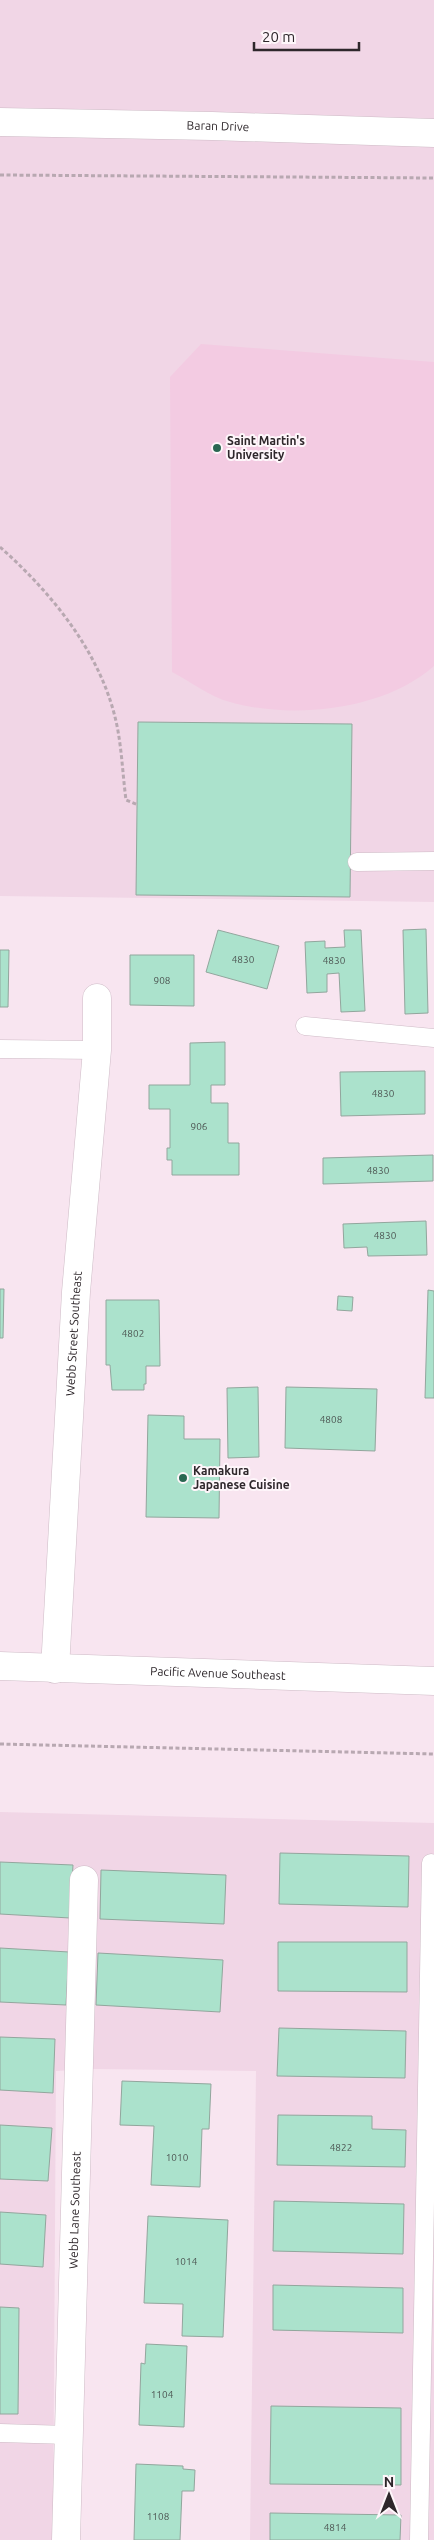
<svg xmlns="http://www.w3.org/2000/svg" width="434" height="2540" viewBox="0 0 434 2540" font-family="Ubuntu,sans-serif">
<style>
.built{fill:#f1d6e6}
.green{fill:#f3cbe2}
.building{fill:#abe2cc;stroke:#92a69d}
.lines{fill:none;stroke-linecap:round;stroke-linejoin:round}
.service-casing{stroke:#cebbc6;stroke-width:19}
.minor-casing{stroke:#cebbc6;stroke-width:29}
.secondary-casing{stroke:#cebbc6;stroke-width:29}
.path{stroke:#b8a8b1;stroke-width:3;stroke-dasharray:4 2.5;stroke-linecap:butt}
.service{stroke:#fff;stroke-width:18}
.minor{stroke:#fff;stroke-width:28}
.secondary{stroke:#fff;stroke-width:28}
.poi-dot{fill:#2a6752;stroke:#fef6fa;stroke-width:2}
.labels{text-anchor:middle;stroke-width:4;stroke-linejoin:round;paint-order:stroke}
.number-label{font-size:10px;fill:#4d5653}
.street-label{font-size:12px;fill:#2e272b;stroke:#fef6fa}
.poi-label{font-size:12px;font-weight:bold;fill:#2e272b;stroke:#fef6fa;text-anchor:start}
</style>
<rect width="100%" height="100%" fill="#f8e5f0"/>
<!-- built -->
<path class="built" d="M0 0H434V902L0 896Z
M0 1812 434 1823V2540H250L256 2071 93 2069 56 2071 53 2540H0Z"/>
<!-- green -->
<path class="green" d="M201 344 434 362V666C385 710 292 720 230 702 210 697 190 681 172 672L170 377Z"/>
<!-- building -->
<path class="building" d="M138 722 352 724 350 897 136 895Z
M426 929 428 1013 405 1014 403 930Z
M218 930 279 946 267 989 206 972Z
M344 930H361L365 1011 341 1012 339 973 327 974V992L307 993 305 942 325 941V948L345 947Z
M0 950H9L8 1007H0Z
M130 955H194V1006L130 1005Z
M225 1042V1085H211V1103H228V1143H239V1175H172V1160H167V1148H170V1109H149V1085H190V1043Z
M425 1071V1114L341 1116 340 1072Z
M433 1155V1181L323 1184V1158Z
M426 1221 427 1255 368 1256 367 1247 344 1248 343 1224Z
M0 1289H4L3 1338H0Z
M428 1290 434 1291V1398H425Z
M338 1296 353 1297 352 1311 337 1310Z
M106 1300H159L160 1366H146V1384H144V1390H112L110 1365H106Z
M258 1387 259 1457 228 1458 227 1388Z
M286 1387 377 1389 375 1451 285 1448Z
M148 1415 184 1416V1439H220L219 1518 146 1517Z
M280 1853 409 1856 408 1907 279 1904Z
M0 1862 73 1865 70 1918 0 1914Z
M101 1870 226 1875 224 1924 100 1919Z
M278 1942H407V1992L278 1991Z
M0 1948 69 1952 66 2005 0 2002Z
M98 1953 223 1960 220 2012 96 2005Z
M279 2028 406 2031 405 2078 277 2076Z
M0 2037 55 2039 53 2093 0 2090Z
M122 2081 211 2084 209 2129H202L200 2187 151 2185 154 2126 120 2125Z
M278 2115 372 2116V2129L406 2130 405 2167 277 2165Z
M0 2125 52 2128 48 2181 0 2179Z
M274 2201 404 2204 403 2254 273 2251Z
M0 2212 46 2215 43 2267 0 2264Z
M148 2216 228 2220 223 2337 182 2336 183 2304 144 2303Z
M273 2285 403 2288V2333L273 2330Z
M0 2307 19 2308 18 2414H0Z
M146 2344 187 2346 184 2427 139 2425 141 2363 145 2364Z
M271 2406 401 2408V2485L270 2484Z
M136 2464 183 2466V2469L195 2470 194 2491H182L180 2540H134Z
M270 2513 401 2515 400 2540H270Z"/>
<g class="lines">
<defs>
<path id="service" d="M357 862 434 861
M305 1026 434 1038
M0 1049 97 1050
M0 2433 68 2435
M419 2540 431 1863"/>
<g id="minor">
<path id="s1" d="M0 122 212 126 434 133"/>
<path id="s2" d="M55 1669 76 1292 97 1050V998"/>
<path id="s3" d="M66 2540 84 1880"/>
</g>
<g id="secondary">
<path id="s4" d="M0 1666 434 1681"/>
</g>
</defs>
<!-- service casing -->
<use href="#service" class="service-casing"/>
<!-- minor casing -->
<use href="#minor" class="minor-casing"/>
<!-- secondary casing -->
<use href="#secondary" class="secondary-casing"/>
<!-- path -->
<path class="path" d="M0 175 434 178
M0 547C54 595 105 658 118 731 122 754 123 777 126 800L138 805
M0 1744 434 1754"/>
<!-- service -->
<use href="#service" class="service"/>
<!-- minor -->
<use href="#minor" class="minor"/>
<!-- secondary -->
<use href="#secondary" class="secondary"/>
</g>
<!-- markers -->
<g class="poi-dot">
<circle cx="217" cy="448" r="5"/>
<circle cx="183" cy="1478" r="5"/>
</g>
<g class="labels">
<!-- number labels -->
<g class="number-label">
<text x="243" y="963">4830</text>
<text x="334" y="964">4830</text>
<text x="162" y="984">908</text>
<text x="383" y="1097">4830</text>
<text x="199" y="1130">906</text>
<text x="378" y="1174">4830</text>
<text x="385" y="1239">4830</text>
<text x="133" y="1337">4802</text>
<text x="331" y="1423">4808</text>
<text x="341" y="2151">4822</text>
<text x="177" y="2161">1010</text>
<text x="186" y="2265">1014</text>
<text x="162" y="2398">1104</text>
<text x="158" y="2520">1108</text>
<text x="335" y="2531">4814</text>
</g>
<!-- street labels -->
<g class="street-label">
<text dy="4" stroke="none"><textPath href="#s1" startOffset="218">Baran Drive</textPath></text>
<text dy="4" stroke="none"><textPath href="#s2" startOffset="336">Webb Street Southeast</textPath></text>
<text dy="4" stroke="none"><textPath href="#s4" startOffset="218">Pacific Avenue Southeast</textPath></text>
<text dy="4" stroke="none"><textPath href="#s3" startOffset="330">Webb Lane Southeast</textPath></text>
</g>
<!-- poi labels -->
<g class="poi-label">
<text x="227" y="445">Saint Martin's<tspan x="227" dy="14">University</tspan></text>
<text x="193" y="1475">Kamakura<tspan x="193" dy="14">Japanese Cuisine</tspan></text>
</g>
</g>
<!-- north arrow -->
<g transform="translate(389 2495)" stroke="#fef6fa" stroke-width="4" paint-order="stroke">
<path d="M0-4L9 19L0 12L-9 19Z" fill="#2e272b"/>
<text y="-8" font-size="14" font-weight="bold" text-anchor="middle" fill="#2e272b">N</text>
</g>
<!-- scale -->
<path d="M254 42v8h105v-8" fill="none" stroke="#2e272b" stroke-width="2.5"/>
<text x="262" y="42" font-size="15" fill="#2e272b" stroke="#fef6fa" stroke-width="4" paint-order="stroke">20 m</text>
</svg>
